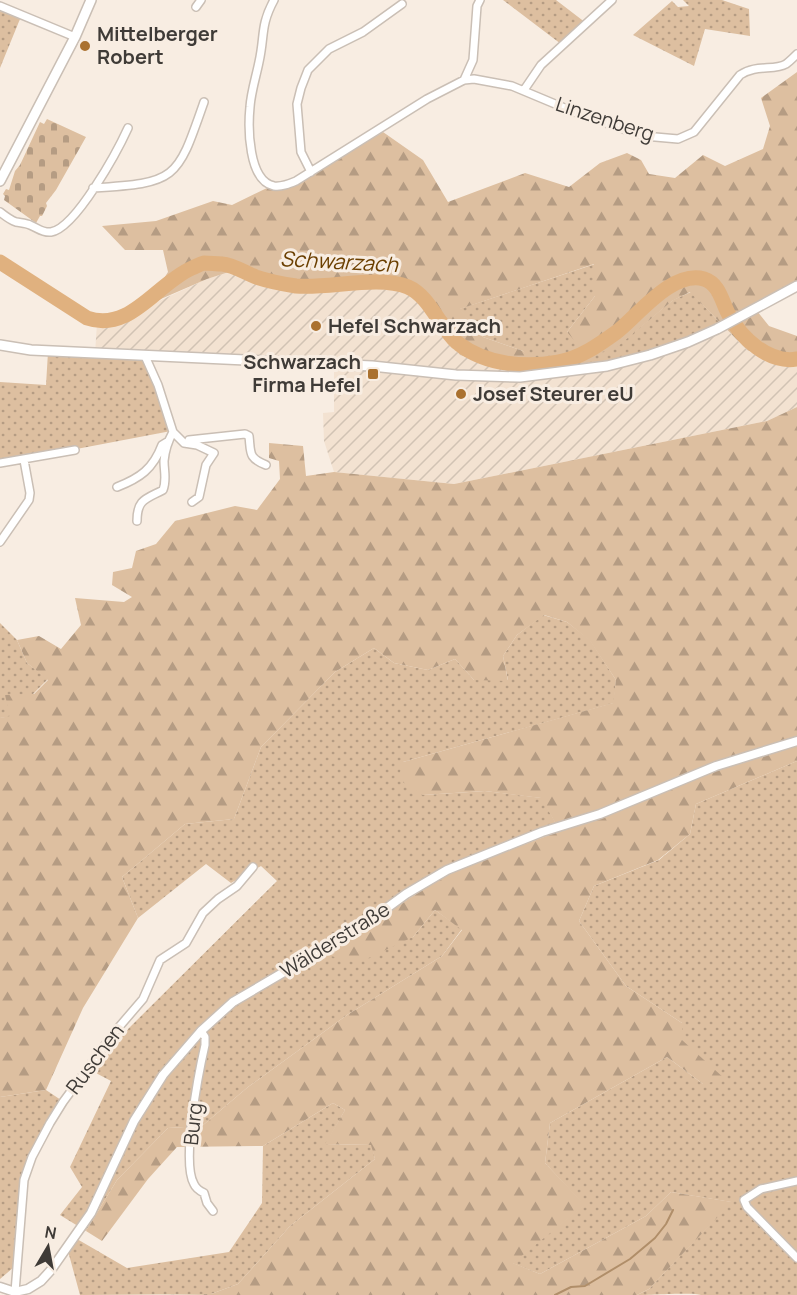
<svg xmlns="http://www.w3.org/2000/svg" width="797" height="1295" viewBox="0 0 797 1295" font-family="Manrope,sans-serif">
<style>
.industrial{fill:url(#industrial-furrows)}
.grass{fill:url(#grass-dots)}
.forest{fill:url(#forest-firs)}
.cemetery{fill:url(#cemetery-stones)}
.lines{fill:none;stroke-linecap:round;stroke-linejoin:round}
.stream{stroke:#b08e69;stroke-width:2}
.river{stroke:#e0b17f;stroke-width:15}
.minor-casing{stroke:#cabfb5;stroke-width:10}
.tertiary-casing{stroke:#cabfb5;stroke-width:11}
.secondary-casing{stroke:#cabfb5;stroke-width:12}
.minor{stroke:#fff;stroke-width:7}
.tertiary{stroke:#fff;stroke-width:8}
.secondary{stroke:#fff;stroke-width:9}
.poi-dot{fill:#aa712f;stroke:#f8ede2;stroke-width:2}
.labels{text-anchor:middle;stroke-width:6;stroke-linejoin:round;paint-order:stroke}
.poi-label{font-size:20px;font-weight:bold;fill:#3f3b37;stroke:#f8ede2;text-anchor:start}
.street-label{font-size:20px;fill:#3f3b37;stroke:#f8ede2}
.water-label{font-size:21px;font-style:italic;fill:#6b3f00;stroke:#f8ede2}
</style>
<defs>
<pattern id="industrial-furrows" width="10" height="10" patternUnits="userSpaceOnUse" patternTransform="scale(1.5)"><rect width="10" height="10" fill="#f3e2d1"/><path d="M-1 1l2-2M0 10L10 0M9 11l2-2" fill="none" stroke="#d1c3b4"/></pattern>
<pattern id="grass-dots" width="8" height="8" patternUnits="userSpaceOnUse" patternTransform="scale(1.5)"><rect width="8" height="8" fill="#ddbfa0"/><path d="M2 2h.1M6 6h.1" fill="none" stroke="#b59c83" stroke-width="1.8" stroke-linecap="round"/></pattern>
<pattern id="forest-firs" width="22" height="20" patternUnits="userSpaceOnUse" patternTransform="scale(1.5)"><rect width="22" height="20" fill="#ddbfa0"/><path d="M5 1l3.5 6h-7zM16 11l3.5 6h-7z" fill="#b59c83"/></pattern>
<pattern id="cemetery-stones" width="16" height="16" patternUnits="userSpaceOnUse" patternTransform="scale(1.5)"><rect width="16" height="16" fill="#ddbfa0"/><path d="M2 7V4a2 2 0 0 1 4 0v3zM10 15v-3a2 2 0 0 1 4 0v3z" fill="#b59c83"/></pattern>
</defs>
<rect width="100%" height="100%" fill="#f8ede2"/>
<!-- industrial -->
<path class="industrial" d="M232 271 272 286 325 290 388 287 412 295 460 355 514 373 723 326 747 350 793 362 797 360V407L767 421 454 484 334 472 324 441 323 413 334 412V370L145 356 95 354 97 323 113 322 207 279Z"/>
<!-- grass -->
<path class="grass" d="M503 0H556L586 23 561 44Z
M683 0H722L749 9 750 36 705 29 694 66 633 35 672 1 678 7 689 6Z
M0 11 20 19 0 68Z
M595 264V296L567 332 616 347 673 300 691 292 723 326 649 355 546 374 523 351 483 337 459 309Z
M48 352 144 356 171 431 24 459 0 462V382L46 385Z
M543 615 567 622 590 640 616 680 614 703 403 762 423 795 485 791 542 798 560 831 448 873 346 940 331 955 413 937 435 910 462 929 442 956 347 1015 248 1087 202 1126 168 1128 117 1180 86 1231 60 1215 82 1187 70 1167 111 1081 94 1072 129 1028 277 881 261 866 231 883 206 864 138 918 122 877 185 824 234 819 261 747 335 672 374 648 394 663 428 670 455 659 474 680H508L503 656 517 635Z
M0 623 17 640 27 663 48 679 10 717 0 718Z
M797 761V1295H701C695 1292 649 1295 637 1295L649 1289 731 1202 671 1192 646 1216 540 1274 512 1263 584 1205 545 1163 550 1123 667 1057 703 1084 682 1040V1023L626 986 579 921 594 886 659 860 690 834 696 804Z
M46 1090 61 1100 29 1155 14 1267 0 1279V1097Z
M333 1103 345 1110 326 1144 372 1145 375 1159 290 1226 238 1284 211 1294 80 1295 68 1251 77 1239 127 1268 229 1252 262 1203 263 1146Z"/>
<!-- forest -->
<path class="forest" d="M797 72V281L753 306 769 326 797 336V360L793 362 747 350 690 292 672 301 616 348 588 356 567 332 595 296 594 264 460 309 483 337 523 351 532 357 546 374 514 373 460 355 412 295 388 287 325 290 272 286 232 271 207 279 147 305 168 272 163 250H125L102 226 156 221 213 201 232 205 267 188 287 189 383 132 423 160 448 202 525 173 569 187 600 163 627 153 641 160 649 174 675 178 703 155 725 166 763 149 770 126 761 98Z
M797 407V761L696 804 690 834 658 860 594 886 579 921 626 986 682 1023V1040L725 1079 703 1084 667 1057 550 1123 545 1163 585 1205 513 1263 540 1274 646 1216 671 1192 732 1202 649 1289 637 1295H160L211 1294 238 1284 290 1226 375 1159 371 1145 325 1144 345 1110 333 1103 263 1146 177 1147 148 1179 102 1241 86 1231 117 1180 168 1128 202 1126 248 1087 347 1015 442 956 462 930 435 910 413 937 358 963 331 956 346 940 448 873 560 831 541 798 485 791 423 795 398 779 403 762 613 703 616 680 590 641 567 622 544 615 517 635 503 656 508 681 474 680 455 659 428 670 394 663 374 648 335 672 261 747 234 819 185 824 122 877 138 918 83 1008 46 1090 0 1097V718L10 716 5 695 34 694 48 680 27 663 17 640 39 636 61 649 81 625 75 598 124 602 132 597 112 585 113 572 132 568 136 551 156 544 175 521 235 506 257 510 280 479 279 461 269 458V443L303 446 306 476 334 472 454 484 767 421Z"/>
<!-- cemetery -->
<path class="cemetery" d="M47 119 86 137 56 190 46 203 47 206 42 216H40L36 223 4 200 5 196 3 194 6 189 9 190 15 171 20 165 40 122 44 124Z"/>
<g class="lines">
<!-- stream -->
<path class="stream" d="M555 1295 571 1287 585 1286 630 1259 655 1238 666 1224 673 1210"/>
<!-- river -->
<path class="river" d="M0 262 87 318C130 333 156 284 192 268 195 267 200 264 204 263 210 263 216 264 222 264 234 265 245 273 256 277 268 281 283 284 296 286 329 289 378 275 408 287 422 293 431 308 439 320 445 327 451 339 459 344 486 365 526 368 558 362 581 358 600 344 618 331 639 314 673 270 704 279 720 284 722 303 729 315 741 338 769 364 797 359"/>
<defs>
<path id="minor" d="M274 0C260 26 265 35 259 62 256 77 251 92 250 107 248 127 248 181 274 186 282 187 289 184 296 181L427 99 464 80 474 79 512 86 579 114 644 136 678 139 694 132 740 75C756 64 774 71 786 64 790 61 794 57 797 54
M0 6 75 37
M196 7 201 0
M464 80 473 60 477 6 480 0
M524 90 541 65 612 0
M311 172 301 152 297 104 301 88 308 70 329 49 363 32 402 4
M93 188C177 183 177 180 204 102
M0 212C5 216 10 220 16 222 21 223 26 223 30 225 38 228 42 233 51 232 76 228 118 150 128 128
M145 356 158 385 173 432 184 443 197 445 214 453 206 465 199 497 192 502
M189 440 245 434 249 436C251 453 248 458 266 465
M0 463 75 450
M117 487C140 478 153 469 162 445L167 442
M137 521C137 499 146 499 163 490 167 480 164 471 164 461 165 450 168 441 173 432
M0 542 29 500 30 493 24 460
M201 1031 205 1037V1045C199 1071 181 1162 194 1184 196 1189 200 1191 204 1193L207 1203 213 1211
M797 1181 761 1189 744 1200 747 1207 797 1258
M15 1292 24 1180 32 1157 50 1123 63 1102 113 1034 143 999 160 960 186 943 203 913 218 899 237 886 253 867"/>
<path id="tertiary" d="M0 1287 15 1292 28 1289 41 1281 51 1270 91 1213 134 1121 163 1075 201 1031 233 1002 361 927 406 894 447 870 542 832 600 814 716 766 797 741"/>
<path id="secondary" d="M0 181 75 37 91 0
M0 345 31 350 372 366 456 375 520 377 607 366 650 355 688 342 717 329 797 286"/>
</defs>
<!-- minor casing -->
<use href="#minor" class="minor-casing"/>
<!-- tertiary casing -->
<use href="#tertiary" class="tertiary-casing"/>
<!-- secondary casing -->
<use href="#secondary" class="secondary-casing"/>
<!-- minor -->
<use href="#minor" class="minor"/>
<!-- tertiary -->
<use href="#tertiary" class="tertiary"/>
<!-- secondary -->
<use href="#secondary" class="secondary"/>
</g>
<!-- markers -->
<g class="poi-dot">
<circle cx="85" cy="46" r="6"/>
<circle cx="316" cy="326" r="6"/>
<rect x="367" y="368" width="12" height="12" rx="3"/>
<circle cx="461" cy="394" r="6"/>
</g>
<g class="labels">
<!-- poi labels -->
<g class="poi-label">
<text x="97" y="41">Mittelberger<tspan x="97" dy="23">Robert</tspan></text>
<text x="328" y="333">Hefel Schwarzach</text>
<text x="361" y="369" text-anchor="end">Schwarzach<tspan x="361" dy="23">Firma Hefel</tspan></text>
<text x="473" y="401">Josef Steurer eU</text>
</g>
<!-- street labels -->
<g class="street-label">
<text transform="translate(605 119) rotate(18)" y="7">Linzenberg</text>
<text transform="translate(335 940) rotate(-32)" y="7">Wälderstraße</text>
<text transform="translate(95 1059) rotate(-53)" y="7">Ruschen</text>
<text transform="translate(193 1124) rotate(-84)" y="7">Burg</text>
</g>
<!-- water labels -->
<g class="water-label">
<text transform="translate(339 262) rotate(3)" y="7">Schwarzach</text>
</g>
</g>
<!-- north arrow -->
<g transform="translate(48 1247) rotate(10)" stroke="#f8ede2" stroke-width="4.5" paint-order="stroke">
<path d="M0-4.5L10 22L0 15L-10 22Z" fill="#3f3b37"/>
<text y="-9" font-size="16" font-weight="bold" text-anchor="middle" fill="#3f3b37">N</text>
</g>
</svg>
